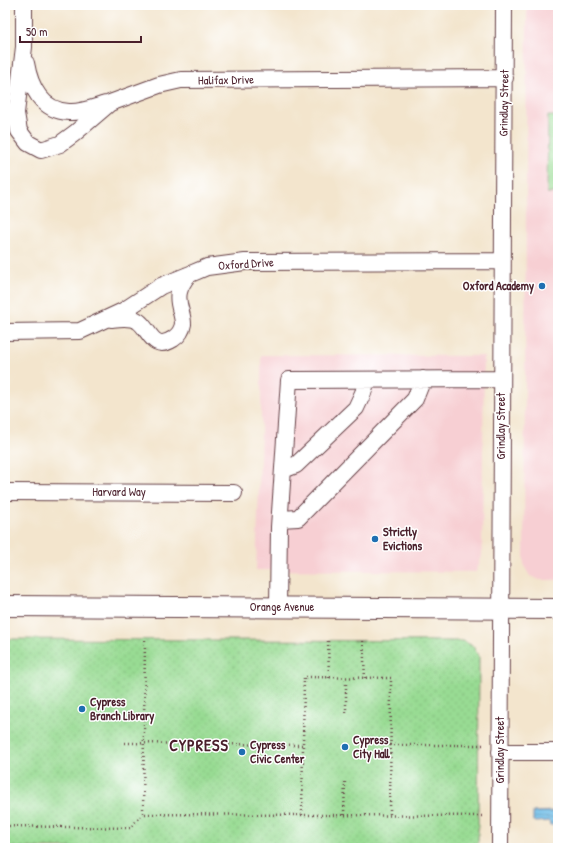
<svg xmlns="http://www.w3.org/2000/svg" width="563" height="853" viewBox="0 0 563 853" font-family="'Patrick Hand',sans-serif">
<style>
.built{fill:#f7cfd3}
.green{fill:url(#green-dots);stroke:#717d5f}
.pitch{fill:#98db93;stroke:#717d5f}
.water{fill:url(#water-rules);stroke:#5c6e8a}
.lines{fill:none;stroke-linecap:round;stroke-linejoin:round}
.minor-casing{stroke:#633d43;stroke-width:18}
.major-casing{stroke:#633d43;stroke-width:22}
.path{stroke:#633d43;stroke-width:2.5;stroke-dasharray:1 3;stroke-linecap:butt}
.minor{stroke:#fff;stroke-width:16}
.major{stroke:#fff;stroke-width:20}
.poi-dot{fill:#1f6fb2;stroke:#fff;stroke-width:1.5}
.labels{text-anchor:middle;stroke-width:3;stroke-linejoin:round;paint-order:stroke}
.street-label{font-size:12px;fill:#4a1f2b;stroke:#fff}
.poi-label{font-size:12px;font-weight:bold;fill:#4a1f2b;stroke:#fff;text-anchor:start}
.district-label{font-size:16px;font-weight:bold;letter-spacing:1px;fill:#4a1f2b;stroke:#fff}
</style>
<defs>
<pattern id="green-dots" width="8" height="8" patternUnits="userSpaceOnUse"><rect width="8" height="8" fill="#98db93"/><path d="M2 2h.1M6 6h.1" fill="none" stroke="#84bc7f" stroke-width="1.8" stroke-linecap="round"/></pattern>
<pattern id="water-rules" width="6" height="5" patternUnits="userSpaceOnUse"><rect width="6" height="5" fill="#6dbde8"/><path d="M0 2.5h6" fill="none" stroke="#5c99bc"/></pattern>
</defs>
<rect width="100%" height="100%" fill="#fff"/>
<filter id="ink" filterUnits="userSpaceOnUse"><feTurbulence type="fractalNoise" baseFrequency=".025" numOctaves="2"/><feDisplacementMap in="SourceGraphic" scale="8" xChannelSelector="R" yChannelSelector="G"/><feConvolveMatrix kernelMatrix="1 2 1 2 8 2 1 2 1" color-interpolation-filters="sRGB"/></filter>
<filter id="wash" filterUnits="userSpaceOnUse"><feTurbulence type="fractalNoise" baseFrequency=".012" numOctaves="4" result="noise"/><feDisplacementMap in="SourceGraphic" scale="16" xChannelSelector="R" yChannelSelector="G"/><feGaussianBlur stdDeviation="0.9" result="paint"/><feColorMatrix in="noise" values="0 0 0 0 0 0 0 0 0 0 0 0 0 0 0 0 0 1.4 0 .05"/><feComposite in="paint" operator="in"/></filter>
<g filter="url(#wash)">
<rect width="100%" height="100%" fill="#f3e5cd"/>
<!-- built -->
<path class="built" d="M527 5H558V580H540L530 576 524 566Z
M261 355 484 356 482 556 476 572 256 570 261 431Z"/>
<!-- green -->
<path class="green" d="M5 639 463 641 473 646 479 657 478 848H5Z"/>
<!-- pitch -->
<path class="pitch" d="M548 116H558V193H547Z"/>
<!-- water -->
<path class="water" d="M557 811 558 825H550L549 821 536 822 533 820V812Z"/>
</g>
<g filter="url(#ink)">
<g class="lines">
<defs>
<path id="minor" d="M24 5V47L16 113 19 131 28 143 41 150 60 144 75 133 110 103 159 85 181 80 505 78
M26 63C30 87 42 111 69 112 81 113 95 107 106 104
M111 319C119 318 130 316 138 321 150 329 152 352 173 339 179 335 182 331 183 324 183 320 182 316 181 312 176 296 178 288 188 275
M5 332 80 331 123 311 161 286 188 275 207 267 245 262 502 261
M283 470 296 465 356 408 363 393 367 380
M5 492 234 493
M280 519 298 518 415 399 423 379
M278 607 279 527 289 380 501 379
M500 752H558
M500 848 504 5"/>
<path id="major" d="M5 606 558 609"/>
</defs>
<!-- minor casing -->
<use href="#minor" class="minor-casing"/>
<!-- major casing -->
<use href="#major" class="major-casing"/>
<!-- path -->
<path class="path" d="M145 640 143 814 485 816
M328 641 329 678
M363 641 365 678
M346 713V678
M125 743 303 745
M390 745H486
M302 815 304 677 391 678 390 816
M344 815 345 781
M5 826 130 828 143 814"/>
<!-- minor -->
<use href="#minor" class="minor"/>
<!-- major -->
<use href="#major" class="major"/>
</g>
</g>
<!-- markers -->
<g class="poi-dot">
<circle cx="542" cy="286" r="4"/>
<circle cx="375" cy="539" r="4"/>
<circle cx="82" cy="709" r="4"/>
<circle cx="345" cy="747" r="4"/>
<circle cx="242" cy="752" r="4"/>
</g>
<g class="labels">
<!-- street labels -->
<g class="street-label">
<text transform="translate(226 80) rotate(-1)" y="4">Halifax Drive</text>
<text transform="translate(504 103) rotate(-89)" y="4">Grindlay Street</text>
<text transform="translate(246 264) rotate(-4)" y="4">Oxford Drive</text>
<text transform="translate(501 426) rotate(-90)" y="4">Grindlay Street</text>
<text x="119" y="496">Harvard Way</text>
<text x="282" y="611">Orange Avenue</text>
<text transform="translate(500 750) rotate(-90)" y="4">Grindlay Street</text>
</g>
<!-- poi labels -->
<g class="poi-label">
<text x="534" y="290" text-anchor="end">Oxford Academy</text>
<text x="383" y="536">Strictly<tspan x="383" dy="14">Evictions</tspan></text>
<text x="90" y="706">Cypress<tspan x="90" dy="14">Branch Library</tspan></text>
<text x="353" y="744">Cypress<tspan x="353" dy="14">City Hall</tspan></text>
<text x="250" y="749">Cypress<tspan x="250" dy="14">Civic Center</tspan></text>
</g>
<!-- district labels -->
<g class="district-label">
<text x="199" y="751">CYPRESS</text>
</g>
</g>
<!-- margin -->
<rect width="563" height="853" fill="none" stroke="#fff" stroke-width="20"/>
<!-- scale -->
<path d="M20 36v6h121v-6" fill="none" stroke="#4a1f2b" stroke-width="2"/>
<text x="26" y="36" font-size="12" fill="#4a1f2b" stroke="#ffffff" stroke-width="3" paint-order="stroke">50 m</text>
</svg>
